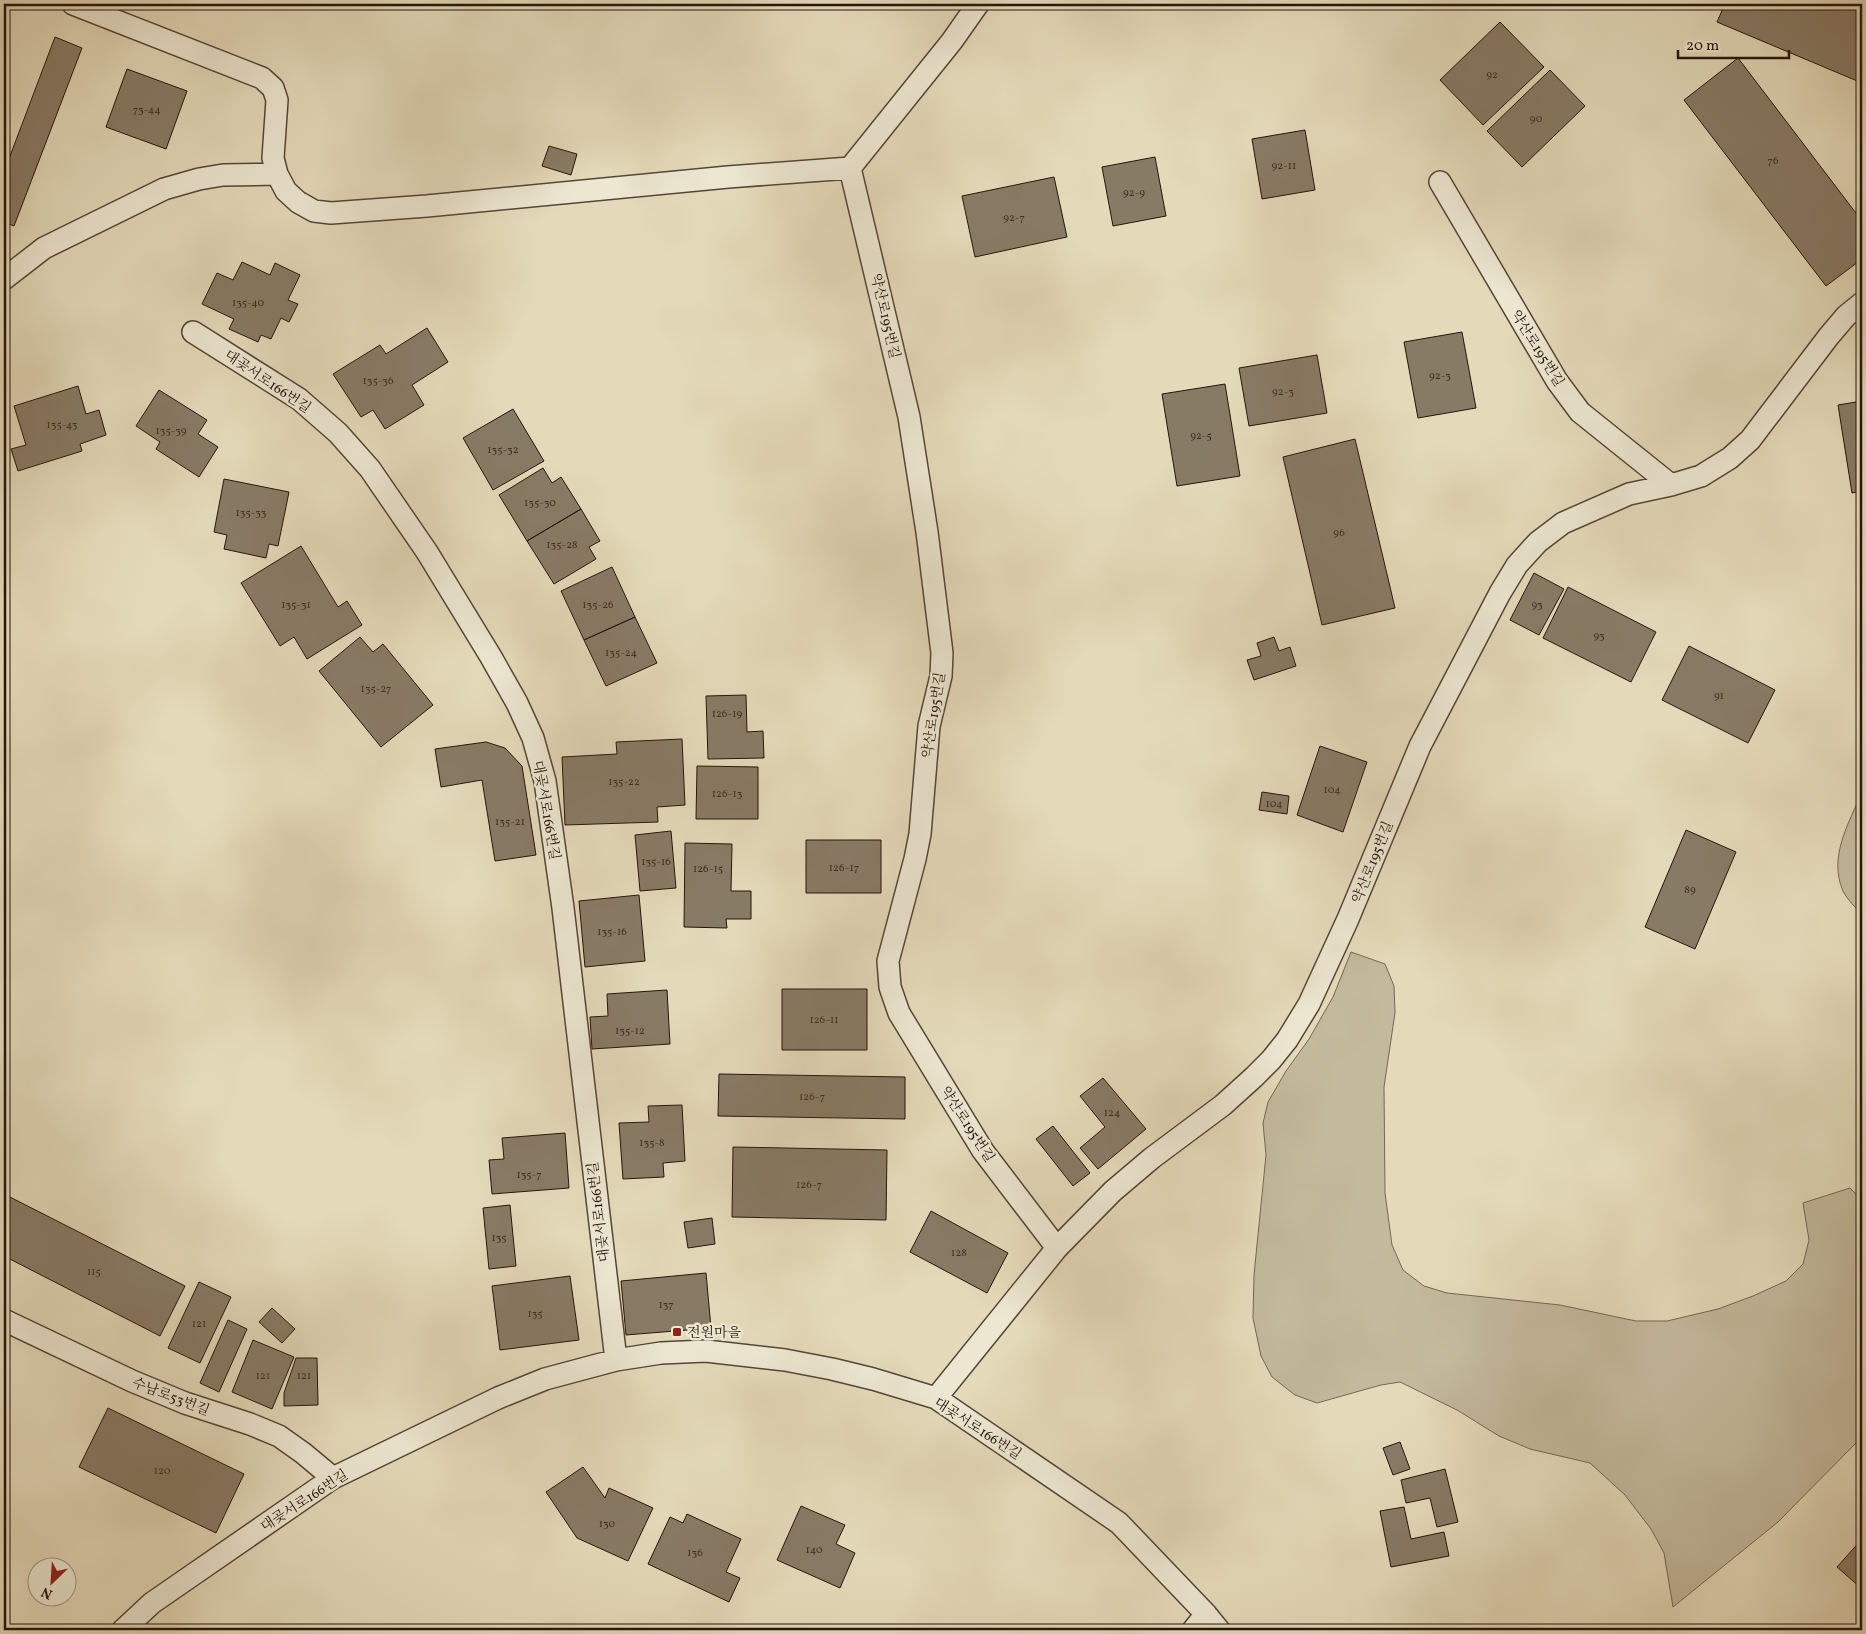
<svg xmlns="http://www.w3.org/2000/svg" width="1866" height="1634" viewBox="0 0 1866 1634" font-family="Vollkorn,'Noto Serif KR',serif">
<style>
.green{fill:#c3b99c;stroke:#746754}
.building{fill:#887b66;stroke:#24150b}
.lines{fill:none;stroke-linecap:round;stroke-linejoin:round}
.service-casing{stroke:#544637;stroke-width:24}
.service{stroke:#ede7d2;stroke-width:21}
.poi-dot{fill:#8f2418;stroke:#ede7d2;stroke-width:2}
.labels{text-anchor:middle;stroke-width:5;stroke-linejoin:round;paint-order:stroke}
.number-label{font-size:11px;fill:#3d2e22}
.street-label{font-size:14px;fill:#24150b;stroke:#ede7d2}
.poi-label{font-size:14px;fill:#24150b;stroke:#ede7d2;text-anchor:start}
</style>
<rect width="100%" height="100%" fill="#e4daba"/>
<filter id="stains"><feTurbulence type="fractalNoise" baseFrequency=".004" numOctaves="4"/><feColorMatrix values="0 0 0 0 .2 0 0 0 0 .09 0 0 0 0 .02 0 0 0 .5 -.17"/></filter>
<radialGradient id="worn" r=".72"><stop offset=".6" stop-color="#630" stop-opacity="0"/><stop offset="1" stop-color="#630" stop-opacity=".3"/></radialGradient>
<!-- green -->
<path class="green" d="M1862 792V915C1856 908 1847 899 1843 891 1828 857 1849 823 1862 792Z
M1351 952 1385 964 1394 986 1395 1013 1384 1087 1385 1193 1392 1245 1403 1270 1424 1286 1447 1293 1560 1305 1636 1321H1667L1718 1309 1753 1296 1786 1281 1803 1264 1809 1240 1803 1203 1850 1188 1862 1200V1437L1778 1522 1673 1607 1664 1553 1651 1529 1625 1495 1590 1463 1530 1449 1499 1436 1457 1410 1400 1382 1381 1385 1317 1403 1295 1395 1272 1377 1261 1356 1253 1318 1254 1275 1266 1155 1263 1123 1268 1102 1286 1071 1309 1039 1333 997Z"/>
<!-- building -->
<path class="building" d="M1725 4H1862V83L1717 22Z
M1500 22 1544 67 1483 125 1440 80Z
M55 37 82 48 14 226 4 222V172Z
M1738 58 1862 221V259L1826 286 1684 100Z
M127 69 187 91 166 149 106 127Z
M1550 70 1585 106 1522 167 1487 131Z
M1305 130 1315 190 1262 199 1252 139Z
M549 146 577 154 571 175 542 166Z
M1155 157 1166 216 1113 226 1102 167Z
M1054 177 1067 237 975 257 962 196Z
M242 262 270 275 275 263 300 275 288 300 298 304 289 322 281 318 271 339 261 335 258 342 229 329 234 319 202 304 217 273 233 280Z
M427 328 448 362 412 385 424 405 385 429 373 410 361 417 333 374 380 345 386 354Z
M1462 332 1476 408 1418 418 1404 342Z
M1317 355 1327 413 1249 426 1239 368Z
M1225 384 1240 476 1177 486 1162 394Z
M78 386 86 414 99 410 106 435 80 444 82 451 18 471 11 449 26 445 14 406Z
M159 390 207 420 198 434 218 447 199 477 156 449 160 442 136 426Z
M1862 401V491L1852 493 1838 405Z
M513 409 544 461 493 490 463 438Z
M1355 439 1395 608 1322 625 1283 457Z
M543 468 552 483 561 477 581 509 527 541 499 495Z
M224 479 289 492 278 546 269 544 266 558 224 549 227 535 214 532Z
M581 509 600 541 589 547 596 559 554 584 527 541Z
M301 546 338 607 347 601 362 625 307 659 294 637 280 646 241 583Z
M612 567 635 617 584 640 561 591Z
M1534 573 1564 589 1539 635 1510 620Z
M1568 587 1656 632 1631 682 1543 638Z
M635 617 657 663 606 686 584 640Z
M360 637 373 652 383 644 433 705 381 747 319 671Z
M1274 637 1279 651 1290 647 1296 666 1254 680 1247 660 1261 656 1257 643Z
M1689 646 1775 690 1748 743 1662 700Z
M746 695 747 732 763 731 764 758 708 759 706 696Z
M682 739 685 805 657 807 658 822 565 825 562 757 617 754 616 742Z
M486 742 505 748 522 766 536 855 495 861 482 780 441 787 435 749Z
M1320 746 1367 762 1343 832 1297 815Z
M697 766 758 767V819H696Z
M1262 792 1289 796 1287 814 1259 810Z
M1686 830 1736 852 1695 949 1645 927Z
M671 831 676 888 640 891 635 835Z
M806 840H881V893H806Z
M685 843 732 844 731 891H751V919H726L727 928 684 927Z
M639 895 645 961 585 967 579 901Z
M782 989H867V1050H782Z
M667 990 670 1044 592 1049 590 1017 608 1016 607 994Z
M719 1074 905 1077V1119L718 1116Z
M1103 1078 1146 1129 1098 1169 1080 1148 1105 1127 1080 1096Z
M682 1105 685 1161 663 1163 664 1177 623 1179 619 1123 649 1122 648 1106Z
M1053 1126 1090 1173 1073 1186 1036 1139Z
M565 1133 569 1188 492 1194 489 1160 504 1159 502 1138Z
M733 1147 887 1150 886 1220 732 1217Z
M4 1194 185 1286 160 1336 4 1256Z
M510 1205 516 1266 489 1269 483 1208Z
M931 1211 1008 1253 987 1293 910 1252Z
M712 1218 715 1244 688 1248 684 1222Z
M706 1273 711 1328 626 1335 621 1281Z
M570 1276 579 1340 500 1350 492 1286Z
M199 1282 231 1297 200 1363 168 1348Z
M272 1308 295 1329 282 1343 259 1322Z
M228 1320 247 1329 219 1392 200 1383Z
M253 1340 294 1357 272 1409 232 1392Z
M296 1358H317L318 1405 284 1406V1393Z
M108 1408 244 1474 216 1533 79 1467Z
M1400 1442 1410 1469 1393 1475 1383 1448Z
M583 1467 605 1498 609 1488 653 1508 628 1561 577 1538 546 1492Z
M1445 1469 1458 1522 1437 1527 1430 1498 1406 1503 1401 1480Z
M801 1506 845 1525 836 1544 855 1553 840 1588 777 1560Z
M1404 1507 1411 1539 1444 1532 1449 1556 1391 1567 1380 1511Z
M687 1514 741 1539 726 1572 740 1578 729 1602 648 1564 670 1517 683 1523Z
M1862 1539V1589L1837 1567Z"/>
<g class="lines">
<defs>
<path id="service" d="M73 4 262 78 273 88 277 100 273 158 277 174 286 191 298 202 314 211 331 213 427 206 728 177 850 168 952 41 978 4
M850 168 909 417 927 532 942 653 941 676 929 726 920 834 915 859 888 961 890 987 899 1013 983 1151 1057 1248
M1440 182 1557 381 1580 412 1671 485
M4 279 44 248 164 189 199 179 223 175 277 174
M193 332 299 399 338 433 370 469 427 552 491 657 517 703 533 738 545 781 563 908 616 1360
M4 1320 132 1381 185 1403 250 1424 279 1436 303 1453 333 1478
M936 1398 1057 1248 1113 1191 1152 1158 1223 1105 1254 1077 1271 1060 1287 1040 1309 1004 1348 919 1420 746 1500 593 1517 565 1538 542 1563 523 1629 494 1671 485 1701 476 1730 458 1750 440 1829 336 1846 316 1862 303
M123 1630 152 1603 333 1478 498 1398 545 1379 616 1360 661 1353 706 1351 785 1360 832 1369 873 1379 936 1398 1119 1523 1206 1614 1219 1630
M1193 1630 1206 1614"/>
</defs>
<!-- service casing -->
<use href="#service" class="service-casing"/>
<!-- service -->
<use href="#service" class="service"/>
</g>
<!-- markers -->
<rect class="poi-dot" x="672" y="1327" width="10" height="10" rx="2.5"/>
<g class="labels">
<!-- number labels -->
<g class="number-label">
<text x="1492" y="78">92</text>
<text x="147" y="113">73-44</text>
<text x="1536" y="122">90</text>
<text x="1773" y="164">76</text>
<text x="1284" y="169">92-11</text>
<text x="1134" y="196">92-9</text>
<text x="1014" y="221">92-7</text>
<text x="248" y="306">135-40</text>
<text x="1440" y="379">92-3</text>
<text x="378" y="384">135-36</text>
<text x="1283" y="395">92-3</text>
<text x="62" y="428">135-43</text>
<text x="171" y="434">135-39</text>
<text x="1201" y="439">92-5</text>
<text x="503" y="453">135-32</text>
<text x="540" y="506">135-30</text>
<text x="251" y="516">135-33</text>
<text x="1339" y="536">96</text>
<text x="562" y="548">135-28</text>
<text x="296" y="608">135-31</text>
<text x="598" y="608">135-26</text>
<text x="1537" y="608">93</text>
<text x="1599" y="639">93</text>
<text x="621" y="656">135-24</text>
<text x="376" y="692">135-27</text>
<text x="1719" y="699">91</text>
<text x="727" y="717">126-19</text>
<text x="624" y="785">135-22</text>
<text x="1332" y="793">104</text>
<text x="727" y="797">126-13</text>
<text x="1274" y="807">104</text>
<text x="510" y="825">135-21</text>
<text x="656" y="865">135-16</text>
<text x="844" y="871">126-17</text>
<text x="708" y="872">126-15</text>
<text x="1690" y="893">89</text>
<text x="612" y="935">135-16</text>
<text x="824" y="1023">126-11</text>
<text x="630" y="1034">135-12</text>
<text x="812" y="1100">126-7</text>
<text x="1112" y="1116">124</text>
<text x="652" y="1146">135-8</text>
<text x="529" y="1178">135-7</text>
<text x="809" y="1188">126-7</text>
<text x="499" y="1241">135</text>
<text x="959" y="1256">128</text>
<text x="94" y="1275">115</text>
<text x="666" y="1308">137</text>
<text x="535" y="1317">135</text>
<text x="199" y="1327">121</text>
<text x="263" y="1379">121</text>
<text x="304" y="1379">121</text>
<text x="162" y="1474">120</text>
<text x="607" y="1527">130</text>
<text x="814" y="1553">140</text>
<text x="695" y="1556">136</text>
</g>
<!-- street labels -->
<g class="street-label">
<text transform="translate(886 316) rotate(77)" y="5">약산로195번길</text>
<text transform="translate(1538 348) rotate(58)" y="5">약산로195번길</text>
<text transform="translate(268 381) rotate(34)" y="5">대곶서로166번길</text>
<text transform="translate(933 715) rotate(-81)" y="5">약산로195번길</text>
<text transform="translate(547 810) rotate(80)" y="5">대곶서로166번길</text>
<text transform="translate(1372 862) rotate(-68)" y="5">약산로195번길</text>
<text transform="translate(968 1124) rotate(57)" y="5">약산로195번길</text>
<text transform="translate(598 1212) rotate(-97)" y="5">대곶서로166번길</text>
<text transform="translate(171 1396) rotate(21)" y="5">수남로53번길</text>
<text transform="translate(978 1428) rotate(33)" y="5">대곶서로166번길</text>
<text transform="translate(304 1500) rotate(-33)" y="5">대곶서로166번길</text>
</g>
<!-- poi labels -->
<g class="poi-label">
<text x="687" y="1337">전원마을</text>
</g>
</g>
<!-- margin -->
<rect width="1866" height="1634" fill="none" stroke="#e4daba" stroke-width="20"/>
<rect x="5" y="5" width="1856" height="1624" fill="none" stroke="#24150b" stroke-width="2.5"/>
<rect x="10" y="10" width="1846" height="1614" fill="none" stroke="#24150b"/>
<!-- north arrow -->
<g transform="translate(52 1582) rotate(205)"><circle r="24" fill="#ede7d2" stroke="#9d9382"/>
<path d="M0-4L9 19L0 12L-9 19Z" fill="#8f2418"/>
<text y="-8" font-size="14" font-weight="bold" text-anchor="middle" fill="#24150b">N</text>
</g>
<!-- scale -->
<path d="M1678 50v8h111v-8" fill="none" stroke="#24150b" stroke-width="2.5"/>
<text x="1686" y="50" font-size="15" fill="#24150b" stroke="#ede7d2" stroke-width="4" paint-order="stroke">20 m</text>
<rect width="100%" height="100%" filter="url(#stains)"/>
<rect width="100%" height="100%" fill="url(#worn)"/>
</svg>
